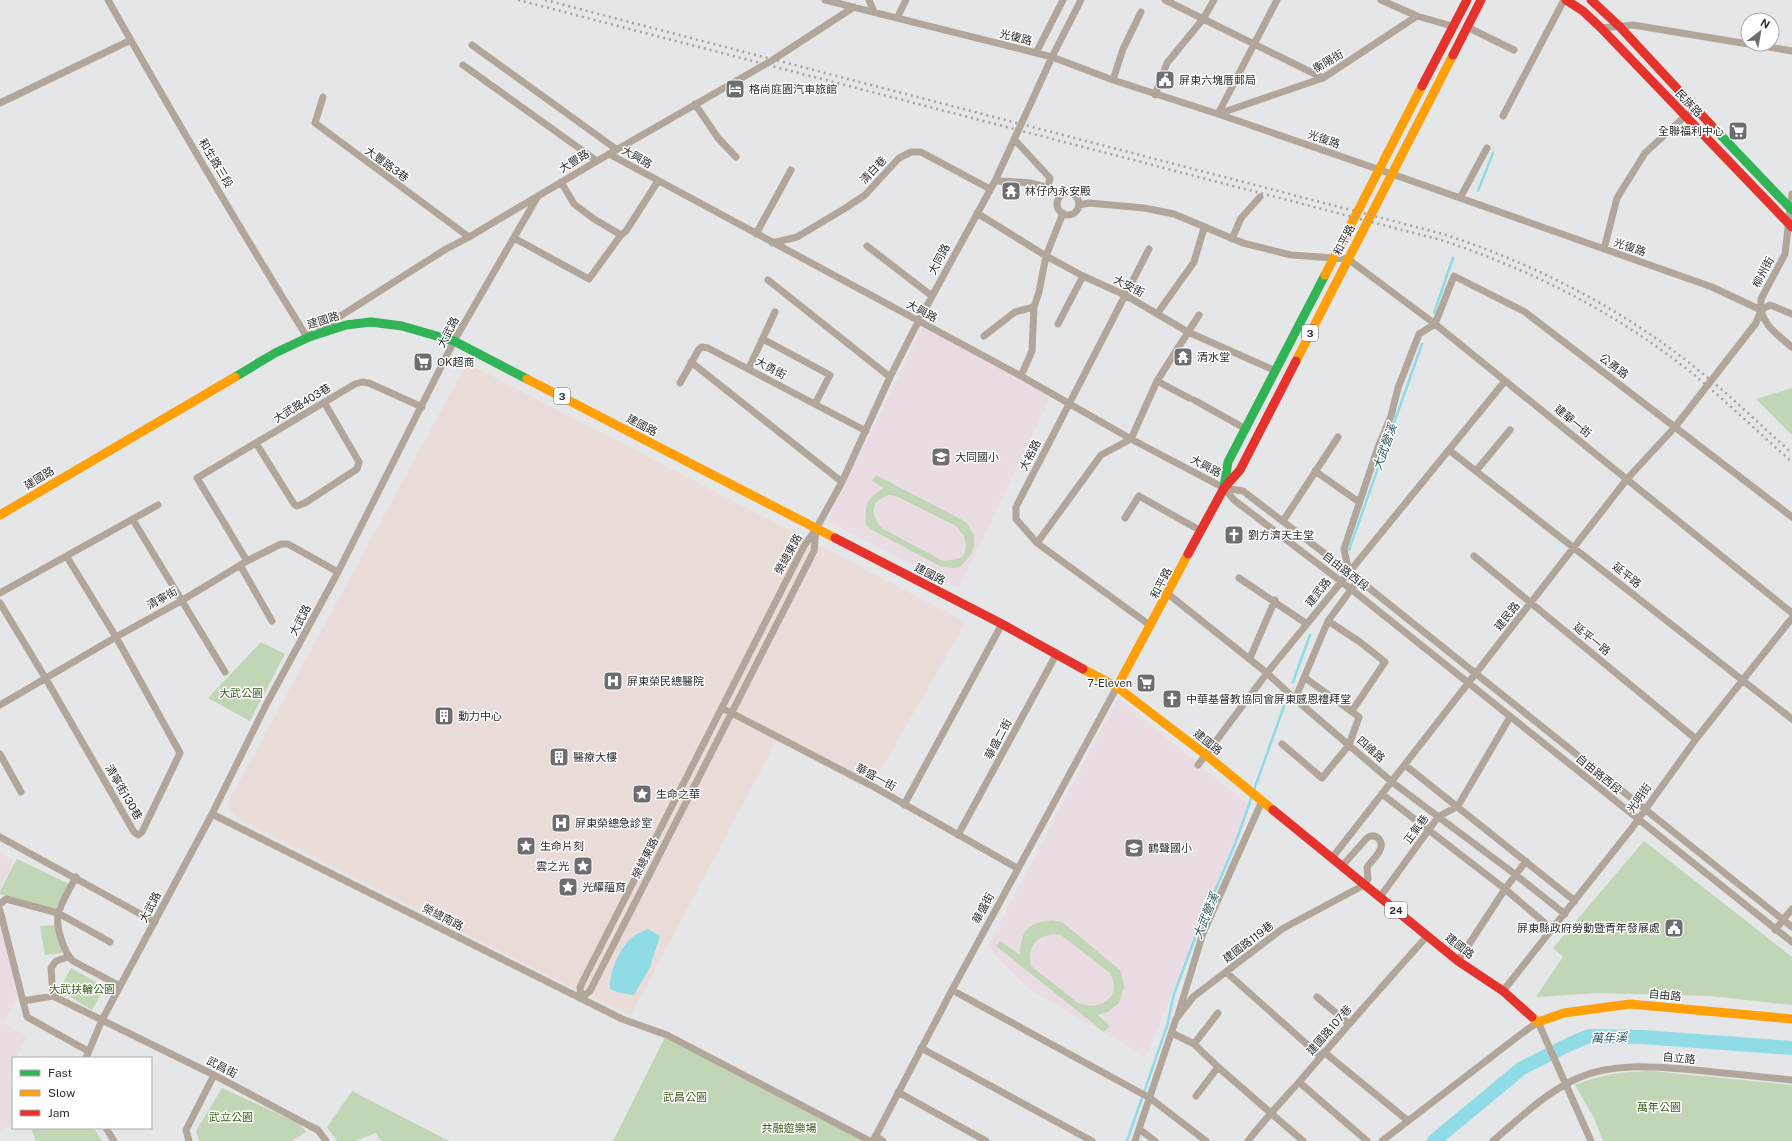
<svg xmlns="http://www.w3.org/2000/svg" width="1792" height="1141" viewBox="0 0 1792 1141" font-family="'Public Sans','Noto Sans TC',sans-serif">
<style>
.education{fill:#e9dce2}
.medical{fill:#eaddd9}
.green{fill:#c1d6b5;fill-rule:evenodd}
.water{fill:#8fdce6}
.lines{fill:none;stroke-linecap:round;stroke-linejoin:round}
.stream{stroke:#8fdce6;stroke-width:2.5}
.river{stroke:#8fdce6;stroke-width:14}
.street{stroke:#b2a69b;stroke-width:7}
.fast{stroke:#30b455;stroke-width:9}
.slow{stroke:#ff9f0a;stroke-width:9}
.jam{stroke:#e5322d;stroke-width:9}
.rail{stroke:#a9a39c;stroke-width:2.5;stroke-dasharray:2 4;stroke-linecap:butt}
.labels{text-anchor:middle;stroke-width:3;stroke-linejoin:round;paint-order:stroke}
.shield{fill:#fff;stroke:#6b6d6e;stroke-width:1}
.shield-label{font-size:10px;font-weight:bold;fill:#2c2e30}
.street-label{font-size:11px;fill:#2c2e30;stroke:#fff}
.poi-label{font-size:11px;fill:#2c2e30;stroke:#fff;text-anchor:start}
.park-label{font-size:11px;fill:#3c5f1a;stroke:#fff}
.water-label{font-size:12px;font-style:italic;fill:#28585e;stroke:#fff}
</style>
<rect width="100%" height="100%" fill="#e4e6e8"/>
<!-- education -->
<path class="education" d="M922 328 1052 394 959 588 828 521Z
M1118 698 1249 805 1146 1057 1031 990 987 947Z
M0 853 16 862 0 886Z
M0 927 18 994 4 1023 27 1036 16 1058H13V1065L9 1074 13 1101V1125L0 1130Z"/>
<!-- medical -->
<path class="medical" d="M467 363 966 622 869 790 777 740 631 1015 591 997 236 818 227 804Z"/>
<!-- green -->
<path class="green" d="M1792 388V435L1756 399Z
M876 475 966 522 974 535V546L971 554 961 566 954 568 940 566 872 530 866 525C864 507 867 497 884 488L872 481ZM889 495 896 496 956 526 964 536 966 545 965 552 962 557 953 560 943 561 883 529C870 516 869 501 889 495Z
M261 642 285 654 250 721 208 698Z
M1644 841 1792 957V1005L1711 996 1597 993 1536 997 1563 957 1553 948Z
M17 859 69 884 55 909 35 905 0 894V891Z
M1052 920 1062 922 1121 971 1124 987 1119 1003 1108 1012 1098 1015 1110 1026 1104 1032 996 946 1000 941 1020 955C1021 930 1027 923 1052 920ZM1053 934 1061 935 1110 973C1123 997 1101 1012 1078 1003L1031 966C1027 948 1035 937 1053 934Z
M59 925 62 953 45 955 40 926Z
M71 968 105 987 92 1010 59 990Z
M665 1037 863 1141H613Z
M1651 1071 1792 1085V1141H1603L1594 1118 1575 1085C1603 1074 1621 1072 1651 1071Z
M222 1088 300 1124 306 1132 291 1141H199L196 1131Z
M352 1091 449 1141H381L376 1133 355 1141H337L327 1127Z
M31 1128H94L102 1141H36Z"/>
<!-- water -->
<path class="water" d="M648 929 660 936 650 967 634 995 620 993 610 989C609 973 618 952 629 940 634 935 641 932 648 929Z"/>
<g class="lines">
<!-- stream -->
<path class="stream" d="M1478 191 1493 153
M1434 313 1453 258
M1349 550 1422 344
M1293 682 1310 635
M1254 790 1288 695
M1127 1141 1167 1026 1174 994 1195 938 1235 844 1252 796"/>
<!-- river -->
<path class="river" d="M1434 1141 1522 1068 1570 1044 1589 1036 1642 1037 1792 1048"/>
<!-- street -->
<path class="street" d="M108 0C172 113 238 226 307 337L311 334
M825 0 1052 57 1113 80 1218 114 1392 174 1712 287 1761 310C1765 327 1779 336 1792 347
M869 0 874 12
M1165 0 1323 78
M1381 0 1417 16 1452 26
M897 18 906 0
M1467 27 1514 50
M1601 28 1633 25 1748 44
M1751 44 1792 51
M472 45 616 149
M1036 53 1063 0
M463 65 597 161
M1113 80 1123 49 1141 12
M1155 95 1167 63 1203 19 1214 0
M323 97 315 123 469 237
M0 103 131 40
M695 104 718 138 736 157
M1218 114 1323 78 1417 16
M1218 114 1277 0
M1503 116 1564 0
M1014 139 1050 178 1048 187
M609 154 1021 376 1131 439 1224 488 1243 491 1349 572 1792 927
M995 181C1020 182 1040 181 1061 195
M561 182 574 204 594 219 621 235
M1057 204a11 11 0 1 1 22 0a11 11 0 1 1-22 0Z
M1460 198 1487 148
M1079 205 1089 203 1144 208 1174 214 1243 243 1291 255 1348 259 1435 324 1792 613
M977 213 1046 256 1083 276 1125 295 1188 332 1276 371
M756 234 791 170
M514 238 589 279 621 235 626 231 658 181
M1232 239 1241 218 1260 197
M772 243 797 237 844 209 865 195 899 158 911 152H921L990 189
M867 246 932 296
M1149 249 1016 507V519L1037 543 1151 626
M1604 249 1617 198 1645 153 1694 108
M768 280 890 377
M1761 310 1770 305 1792 314
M1157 314 1194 262 1204 228
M1058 324 1083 276
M320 329 446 249 469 237 597 161 771 61 854 7
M984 336 1015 312 1034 307
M763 339 830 375 815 404
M691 362 842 482
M749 368 775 312
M1021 376 1032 351 1034 307 1039 292 1046 256 1063 213
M1157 381 1189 398
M680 383 699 349 702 347 708 348 866 431
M1194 400 1246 429
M256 443 294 504 297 506 305 503 357 469 359 462 324 402
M1449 450 1792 719
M1315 471 1359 502
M1476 471 1510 430
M1224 488 1234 500 1351 589 1792 942
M1125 518 1139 496 1201 531
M133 520 225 672
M1283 521 1338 437
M1037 543 1101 455 1131 439 1157 381 1199 315
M1474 556 1696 739
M247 561 197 478 355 384 362 382 369 383 422 407
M240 565 272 621
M1349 572 1344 549 1378 447 1391 416 1398 388 1419 334 1435 324 1454 276 1525 312 1792 517
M1239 578 1307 624
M0 593 158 505
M1168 594 1267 673 1295 699 1392 782 1516 875 1565 914
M0 603 46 679 134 832 138 835 142 832 180 753 116 637 67 557
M1328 621 1360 642 1385 662 1352 711
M1250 658 1275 600
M1295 699 1328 621 1358 580
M0 705 116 637 181 601 247 561 281 544H288L338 572
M722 708 874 787 1017 868
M1282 744 1322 778 1349 745 1359 717 1304 677
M0 754 21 792
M1198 765 1267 673 1505 381
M1405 765 1575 901
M1382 794 1505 889 1553 930
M904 805 1002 624
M212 814 622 1019 667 1035 870 1141
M958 835 1057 653
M0 837 155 922
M1332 858 1627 479 1675 427 1756 323 1761 310V299L1785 254 1792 194
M76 877C70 888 63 900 59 911 54 924 64 953 73 961L120 986
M1380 897 1438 817 1458 806 1510 717
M0 904 6 899 58 913 110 942
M0 910 27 1017 88 1051
M1775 930 1792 909
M1458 961 1505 889 1526 861
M1226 972 1320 1056
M952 990 1150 1098 1206 1141
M1503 991 1632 828 1696 739 1792 618
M53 996 51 968 56 961 68 957
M1317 997 1348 1023
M581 998 580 987C654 840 730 693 804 546L816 529 842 482 890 377 918 322 995 181 1052 57 1081 0
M581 998 590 991 814 551 816 529
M23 1001 53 996 214 1075 310 1126 318 1130 326 1141
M1178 1015 1203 933 1262 801
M1172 1033 1194 1044 1218 1067 1303 1141
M1194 1044 1218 1013
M921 1048 1092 1141
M1324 1052 1407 1120
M86 1058 102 1020 212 814 266 705 338 572 454 341 538 196
M1299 1082 1367 1141
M898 1092 986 1141
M1196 1096 1218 1067
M106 1128 114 1141
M1139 1129 1155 1141
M875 1136 883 1141
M189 1141 186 1130 214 1075
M873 1141 952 990 1117 687
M1135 1141 1176 1019 1193 997 1282 929 1364 885 1368 879 1367 867C1372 860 1387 848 1379 839 1375 835 1371 835 1367 838L1342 866
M1248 1141C1264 1120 1282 1101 1300 1081 1342 1032 1385 983 1428 935
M1382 1141 1521 1034 1538 1022 1591 1141
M1493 1141C1519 1119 1546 1092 1578 1078 1614 1062 1657 1067 1695 1070 1727 1073 1760 1077 1792 1080"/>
<!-- fast -->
<path class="fast" d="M1711 125 1792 210
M235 377 275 353 309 337 346 325 371 322 402 326 454 341 527 379
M1224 487 1228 462 1325 275"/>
<!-- slow -->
<path class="slow" d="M1325 275 1422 86
M1296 361 1453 55
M527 379 835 538
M0 515 235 377
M1083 669 1117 687 1206 755 1273 810
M1117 687 1188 554
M1532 1017 1538 1022 1564 1013 1630 1004 1792 1019"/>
<!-- jam -->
<path class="jam" d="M1566 0 1583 11 1601 28 1792 227
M1591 0 1619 26 1711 125
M1453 55 1481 0
M1422 86 1467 0
M835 538 1002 624 1083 669
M1188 554 1224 488 1240 470 1296 361
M1273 810 1458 961 1503 991 1532 1017"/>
<!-- rail -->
<path class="rail" d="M518 0 1441 240C1532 270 1617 313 1693 374 1727 402 1759 433 1792 462
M545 0 1443 234C1535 264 1621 308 1697 369 1730 395 1760 425 1792 453"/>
</g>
<!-- icons -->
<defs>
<symbol id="civic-square" viewBox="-11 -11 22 22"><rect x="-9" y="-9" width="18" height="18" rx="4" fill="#6c6e70" stroke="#fff"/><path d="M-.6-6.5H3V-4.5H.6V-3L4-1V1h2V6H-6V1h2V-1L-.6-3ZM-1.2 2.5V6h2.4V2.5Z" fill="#fff"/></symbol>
<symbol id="hotel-square" viewBox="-11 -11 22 22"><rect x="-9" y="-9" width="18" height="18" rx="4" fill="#6c6e70" stroke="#fff"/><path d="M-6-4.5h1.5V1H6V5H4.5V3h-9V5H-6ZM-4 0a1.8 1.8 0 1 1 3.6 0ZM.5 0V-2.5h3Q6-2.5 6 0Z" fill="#fff"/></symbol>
<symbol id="supermarket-square" viewBox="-11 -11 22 22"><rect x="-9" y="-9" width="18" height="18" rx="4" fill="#6c6e70" stroke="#fff"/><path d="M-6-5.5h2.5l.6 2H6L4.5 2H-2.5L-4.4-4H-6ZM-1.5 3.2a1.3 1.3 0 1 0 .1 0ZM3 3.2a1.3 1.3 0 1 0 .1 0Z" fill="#fff"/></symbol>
<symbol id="temple-square" viewBox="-11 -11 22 22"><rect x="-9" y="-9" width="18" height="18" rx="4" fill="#6c6e70" stroke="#fff"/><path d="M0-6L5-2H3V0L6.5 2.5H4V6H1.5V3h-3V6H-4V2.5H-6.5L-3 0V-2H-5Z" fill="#fff"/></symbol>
<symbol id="school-square" viewBox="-11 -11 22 22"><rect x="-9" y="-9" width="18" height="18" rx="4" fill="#6c6e70" stroke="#fff"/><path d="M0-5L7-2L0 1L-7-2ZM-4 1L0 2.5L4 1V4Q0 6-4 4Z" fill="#fff"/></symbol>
<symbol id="church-square" viewBox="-11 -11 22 22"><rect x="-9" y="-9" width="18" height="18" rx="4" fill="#6c6e70" stroke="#fff"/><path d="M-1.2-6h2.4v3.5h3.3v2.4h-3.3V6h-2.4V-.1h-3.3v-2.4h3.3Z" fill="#fff"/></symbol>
<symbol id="hospital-square" viewBox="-11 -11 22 22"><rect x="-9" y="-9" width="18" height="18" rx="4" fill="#6c6e70" stroke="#fff"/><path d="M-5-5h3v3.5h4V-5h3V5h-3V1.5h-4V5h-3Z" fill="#fff"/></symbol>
<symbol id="building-square" viewBox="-11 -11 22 22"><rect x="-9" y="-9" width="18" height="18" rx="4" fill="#6c6e70" stroke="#fff"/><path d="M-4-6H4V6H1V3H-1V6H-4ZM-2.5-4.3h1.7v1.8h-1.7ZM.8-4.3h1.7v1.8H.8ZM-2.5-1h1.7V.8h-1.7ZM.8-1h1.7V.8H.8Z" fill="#fff"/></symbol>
<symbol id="sight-square" viewBox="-11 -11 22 22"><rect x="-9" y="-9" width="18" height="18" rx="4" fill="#6c6e70" stroke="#fff"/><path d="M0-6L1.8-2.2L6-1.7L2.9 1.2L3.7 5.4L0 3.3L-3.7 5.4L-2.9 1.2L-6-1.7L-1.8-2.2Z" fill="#fff"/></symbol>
</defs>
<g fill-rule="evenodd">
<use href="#civic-square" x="1154" y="69" width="22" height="22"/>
<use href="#hotel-square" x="724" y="78" width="22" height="22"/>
<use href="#supermarket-square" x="1727" y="120" width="22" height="22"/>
<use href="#temple-square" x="1000" y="180" width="22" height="22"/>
<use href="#temple-square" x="1172" y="346" width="22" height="22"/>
<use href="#supermarket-square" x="412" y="351" width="22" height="22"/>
<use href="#school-square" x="930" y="446" width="22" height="22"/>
<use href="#church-square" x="1223" y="524" width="22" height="22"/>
<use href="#hospital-square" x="602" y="670" width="22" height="22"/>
<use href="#supermarket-square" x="1135" y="672" width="22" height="22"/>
<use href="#church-square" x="1161" y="688" width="22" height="22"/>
<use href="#building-square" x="433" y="705" width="22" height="22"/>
<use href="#building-square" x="548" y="746" width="22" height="22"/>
<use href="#sight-square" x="631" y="783" width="22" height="22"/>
<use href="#hospital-square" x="550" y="812" width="22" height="22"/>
<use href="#sight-square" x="515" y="835" width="22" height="22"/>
<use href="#school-square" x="1123" y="837" width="22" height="22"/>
<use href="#sight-square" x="572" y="855" width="22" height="22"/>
<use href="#sight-square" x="557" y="876" width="22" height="22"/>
<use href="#civic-square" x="1663" y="917" width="22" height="22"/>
</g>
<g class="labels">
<!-- shield labels -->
<g class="shield">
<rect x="1302" y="325" width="16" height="16" rx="3"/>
<rect x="554" y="388" width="16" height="16" rx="3"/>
<rect x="1385" y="902" width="22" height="16" rx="3"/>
</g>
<g class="shield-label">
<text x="1310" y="337">3</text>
<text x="562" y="400">3</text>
<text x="1396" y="914">24</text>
</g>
<!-- street labels -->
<g class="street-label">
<text transform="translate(1016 37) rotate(14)" y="4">光復路</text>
<text transform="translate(1328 61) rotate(-30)" y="4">衡陽街</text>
<text transform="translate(1689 103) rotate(46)" y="4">民族路</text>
<text transform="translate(1324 139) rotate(19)" y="4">光復路</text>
<text transform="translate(637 157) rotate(29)" y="4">大興路</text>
<text transform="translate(574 161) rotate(-31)" y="4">大豐路</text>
<text transform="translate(216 163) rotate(59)" y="4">和生路三段</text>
<text transform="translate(387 164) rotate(36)" y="4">大豐路3巷</text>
<text transform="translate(873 170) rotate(-47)" y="4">清白巷</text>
<text transform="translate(1344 240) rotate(-63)" y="4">和平路</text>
<text transform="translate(1630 247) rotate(19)" y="4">光復路</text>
<text transform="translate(939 259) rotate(-62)" y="4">大同路</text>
<text transform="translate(1763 272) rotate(-62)" y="4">柳州街</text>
<text transform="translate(1129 286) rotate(27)" y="4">大安街</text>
<text transform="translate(922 311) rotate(28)" y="4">大興路</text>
<text transform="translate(323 320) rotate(-17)" y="4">建國路</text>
<text transform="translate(448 332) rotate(-62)" y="4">大武路</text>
<text transform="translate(1614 366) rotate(37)" y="4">公勇路</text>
<text transform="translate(771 368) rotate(28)" y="4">大勇街</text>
<text transform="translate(302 403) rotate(-31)" y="4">大武路403巷</text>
<text transform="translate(1573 421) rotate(39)" y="4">建華一街</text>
<text transform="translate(642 425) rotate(28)" y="4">建國路</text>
<text transform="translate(1030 455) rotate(-63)" y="4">大裕路</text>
<text transform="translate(1206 466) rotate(28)" y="4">大興路</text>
<text transform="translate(39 478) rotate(-31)" y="4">建國路</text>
<text transform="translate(788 554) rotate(-61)" y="4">榮總東路</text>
<text transform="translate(1346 571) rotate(38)" y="4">自由路西段</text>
<text transform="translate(930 574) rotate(27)" y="4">建國路</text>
<text transform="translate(1627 575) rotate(39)" y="4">延平路</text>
<text transform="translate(1161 583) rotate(-63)" y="4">和平路</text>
<text transform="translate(1318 592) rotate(-52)" y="4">建武路</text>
<text transform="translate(162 598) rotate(-29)" y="4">清寧街</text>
<text transform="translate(1507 616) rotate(-52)" y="4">建民路</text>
<text transform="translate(300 620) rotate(-62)" y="4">大武路</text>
<text transform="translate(1592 639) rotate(39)" y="4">延平一路</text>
<text transform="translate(998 739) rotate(-62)" y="4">華盛二街</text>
<text transform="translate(1208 742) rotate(39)" y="4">建國路</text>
<text transform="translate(1371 749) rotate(41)" y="4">四維路</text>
<text transform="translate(1599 774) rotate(39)" y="4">自由路西段</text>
<text transform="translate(876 777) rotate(28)" y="4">華盛一街</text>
<text transform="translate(124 792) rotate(60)" y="4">清寧街130巷</text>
<text transform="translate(1639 798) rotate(-55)" y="4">光明街</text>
<text transform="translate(1416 829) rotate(-54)" y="4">正氣巷</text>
<text transform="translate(645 858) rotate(-63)" y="4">榮總東路</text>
<text transform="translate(150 907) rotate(-62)" y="4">大武路</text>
<text transform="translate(983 908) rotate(-62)" y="4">華盛街</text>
<text transform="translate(443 917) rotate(27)" y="4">榮總南路</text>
<text transform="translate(1248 942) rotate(-37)" y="4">建國路119巷</text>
<text transform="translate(1460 946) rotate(38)" y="4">建國路</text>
<text transform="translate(1665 995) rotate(6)" y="4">自由路</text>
<text transform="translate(1329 1030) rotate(-49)" y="4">建國路107巷</text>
<text transform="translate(1679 1058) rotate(5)" y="4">自立路</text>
<text transform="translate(222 1067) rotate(27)" y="4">武昌街</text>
</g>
<!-- poi labels -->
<g class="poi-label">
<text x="1179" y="84">屏東六塊厝郵局</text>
<text x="749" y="93">格尚庭園汽車旅館</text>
<text x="1724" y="135" text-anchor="end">全聯福利中心</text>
<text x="1025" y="195">林仔內永安殿</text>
<text x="1197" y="361">清水堂</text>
<text x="437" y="366">OK超商</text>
<text x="955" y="461">大同國小</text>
<text x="1248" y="539">劉方濟天主堂</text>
<text x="627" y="685">屏東榮民總醫院</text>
<text x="1132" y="687" text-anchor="end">7-Eleven</text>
<text x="1186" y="703">中華基督教協同會屏東感恩禮拜堂</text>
<text x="458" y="720">動力中心</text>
<text x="573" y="761">醫療大樓</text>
<text x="656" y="798">生命之華</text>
<text x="575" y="827">屏東榮總急診室</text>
<text x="540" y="850">生命片刻</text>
<text x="1148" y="852">鶴聲國小</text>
<text x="569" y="870" text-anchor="end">雲之光</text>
<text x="582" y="891">光耀蘊育</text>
<text x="1660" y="932" text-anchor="end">屏東縣政府勞動暨青年發展處</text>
</g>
<!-- park labels -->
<g class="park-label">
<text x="241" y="697">大武公園</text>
<text x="82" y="993">大武扶輪公園</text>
<text x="685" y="1101">武昌公園</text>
<text x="1659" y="1111">萬年公園</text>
<text x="231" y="1121">武立公園</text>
<text x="789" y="1132">共融遊樂場</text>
</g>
<!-- water labels -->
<g class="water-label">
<text transform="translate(1385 447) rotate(-70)" y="4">大武營溪</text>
<text transform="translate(1206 916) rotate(-68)" y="4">大武營溪</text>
<text transform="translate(1609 1038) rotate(-2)" y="4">萬年溪</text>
</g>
</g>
<!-- legend -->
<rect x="12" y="1057" width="140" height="72" fill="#ffffff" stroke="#ababac"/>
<rect x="20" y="1070" width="20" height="6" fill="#30b455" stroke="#ababac"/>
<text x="48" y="1077" font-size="12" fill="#2c2e30">Fast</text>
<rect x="20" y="1090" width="20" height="6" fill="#ff9f0a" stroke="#ababac"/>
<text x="48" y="1097" font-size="12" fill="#2c2e30">Slow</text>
<rect x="20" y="1110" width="20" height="6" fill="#e5322d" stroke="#ababac"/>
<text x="48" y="1117" font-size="12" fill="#2c2e30">Jam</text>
<!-- north arrow -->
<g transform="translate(1760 32) rotate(31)"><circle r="19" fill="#ffffff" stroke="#ababac"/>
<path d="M0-3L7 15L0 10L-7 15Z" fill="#6c6e70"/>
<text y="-6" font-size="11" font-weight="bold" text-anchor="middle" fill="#2c2e30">N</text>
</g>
</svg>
